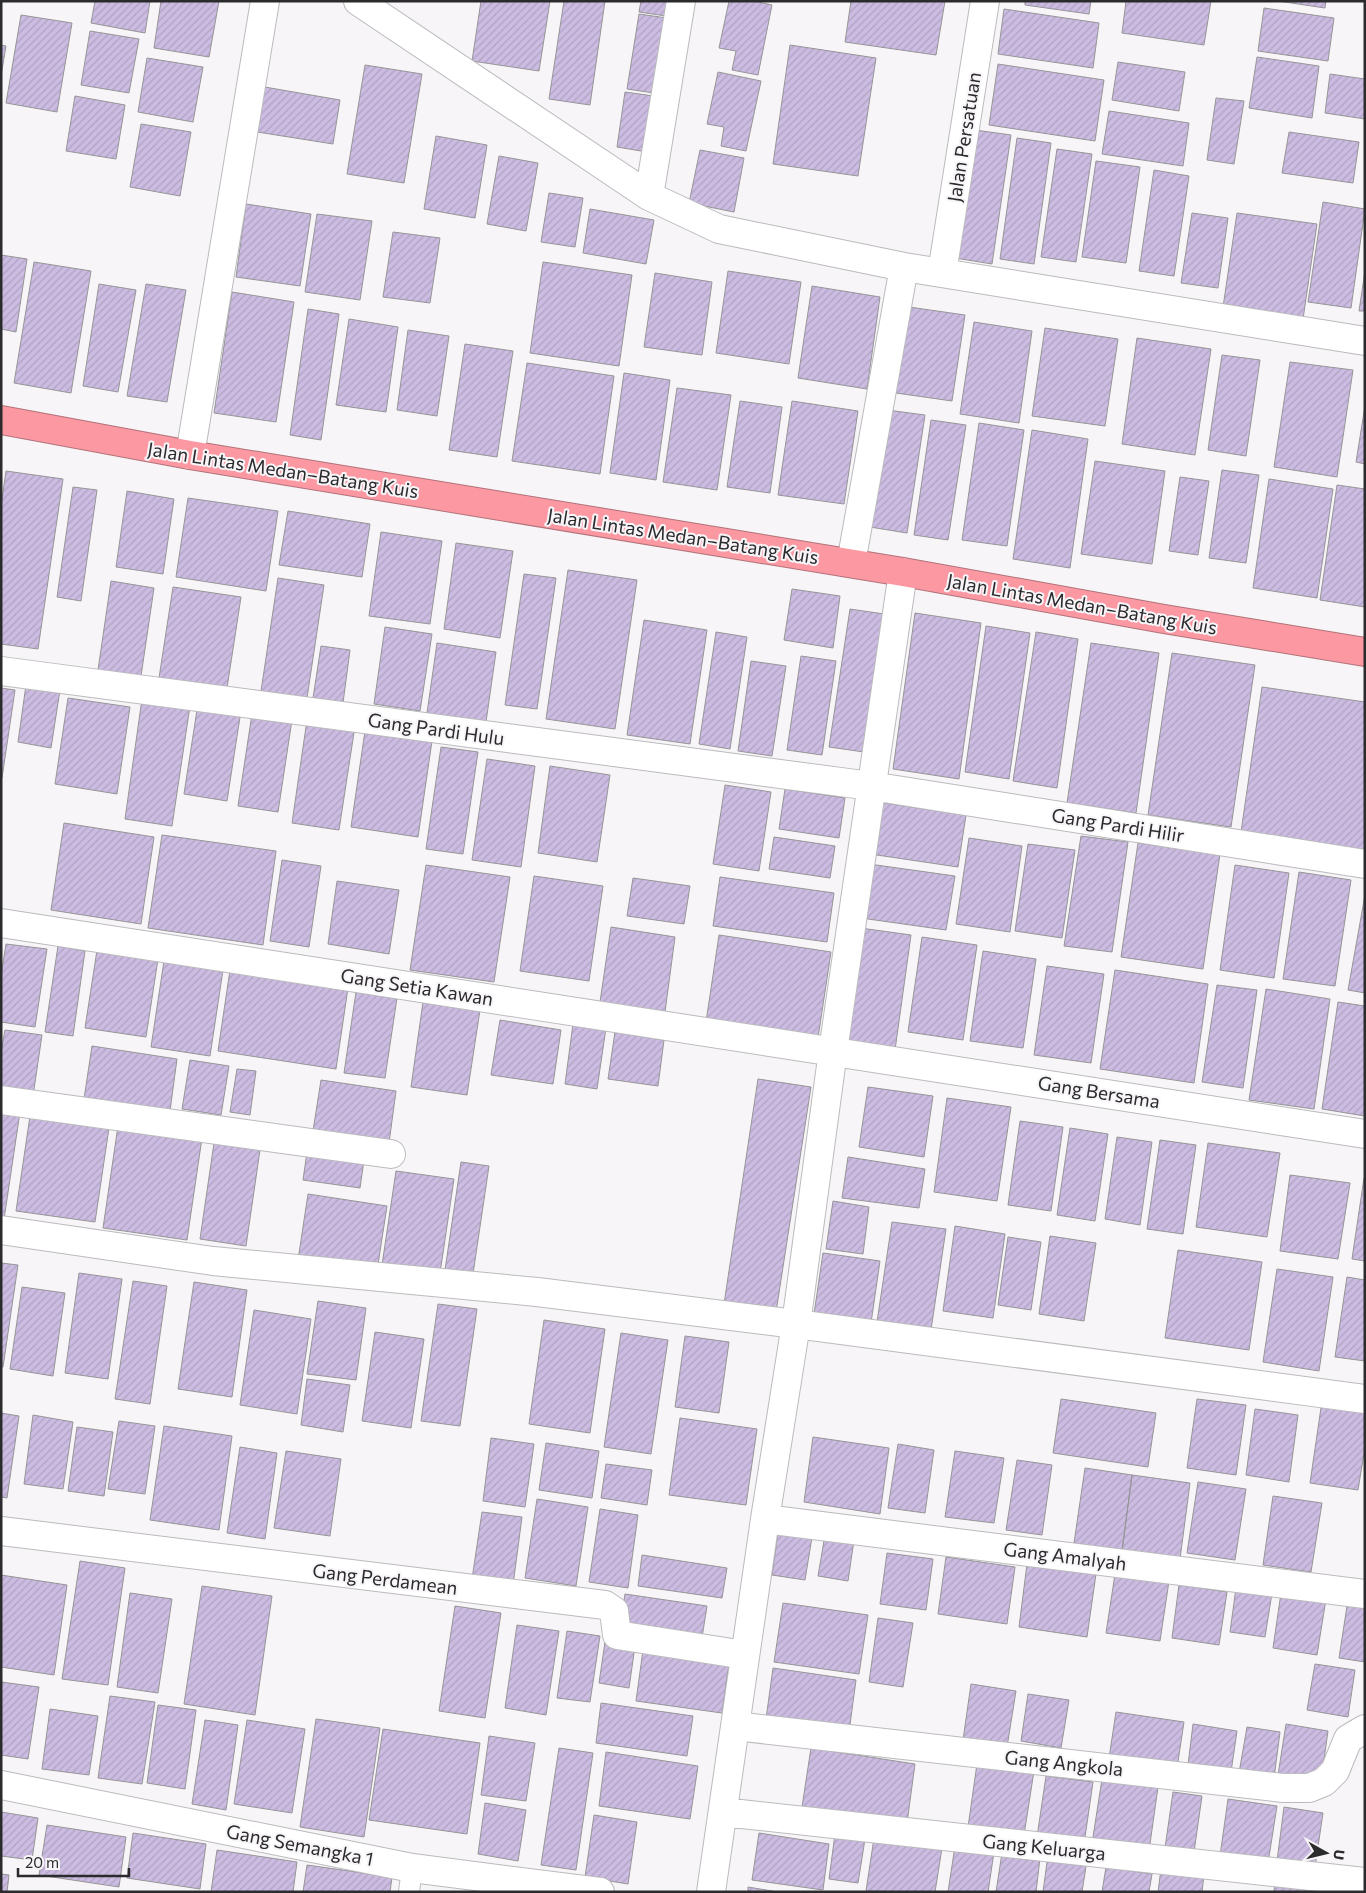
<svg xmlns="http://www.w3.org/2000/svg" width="1366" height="1893" viewBox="0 0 1366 1893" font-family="Commissioner,sans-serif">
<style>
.building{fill:url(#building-hatch);stroke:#969598}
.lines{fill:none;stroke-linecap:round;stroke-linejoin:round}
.lane-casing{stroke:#bbbabd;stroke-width:22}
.street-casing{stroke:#bbbabd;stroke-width:30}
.highway-casing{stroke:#b27279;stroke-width:30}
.lane{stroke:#fff;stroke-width:20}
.street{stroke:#fff;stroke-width:28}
.highway{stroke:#fb98a2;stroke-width:28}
.labels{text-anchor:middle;stroke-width:4;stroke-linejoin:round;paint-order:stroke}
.street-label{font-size:19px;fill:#2b2a2c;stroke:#f7f5f8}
</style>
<defs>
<pattern id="building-hatch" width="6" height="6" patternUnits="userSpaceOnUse" patternTransform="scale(1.25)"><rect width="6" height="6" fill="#ccbce2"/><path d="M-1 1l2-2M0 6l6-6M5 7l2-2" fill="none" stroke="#afa2c2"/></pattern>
</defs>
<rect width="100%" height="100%" fill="#f7f5f8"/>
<!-- building -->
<path class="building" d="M95 1H150L145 33 91 23Z
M161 1H219L209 57 154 48Z
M481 1H550L539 71 472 61Z
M564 1H605L590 105 549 99Z
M641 1H669L666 16 639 12Z
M729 1H754L772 5 758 75 732 70 736 51 719 48Z
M851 1H945L936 55 845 42Z
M1025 1H1091L1089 14 1025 5Z
M1126 1H1211L1204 45 1122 33Z
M1278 1H1326L1325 8Z
M1264 8 1334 18 1328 61 1258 51Z
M1004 9 1099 23 1093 68 998 54Z
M639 14 674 19 654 93 627 89Z
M21 15 72 23 57 112 6 103Z
M90 31 139 39 129 93 81 85Z
M1 45 6 46 1 76Z
M790 45 876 58 858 176 773 164Z
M1257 57 1319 66 1312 118 1249 108Z
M147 58 203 67 193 122 138 112Z
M1118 62 1185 72 1179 111 1112 100Z
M998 64 1104 80 1095 141 989 125Z
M365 65 422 74 404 183 347 174Z
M718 72 761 81 746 151 721 146 724 127 707 124Z
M1330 74 1365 79V119L1325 113Z
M259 86 340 100 333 144 251 131Z
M625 92 661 97 653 153 617 147Z
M75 96 125 105 116 159 66 151Z
M1216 98 1244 101 1234 164 1207 160Z
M1109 111 1189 123 1183 166 1102 154Z
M141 124 191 132 180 196 130 187Z
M968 129 1011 135 992 264 949 257Z
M1289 132 1359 142 1353 183 1282 173Z
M436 136 487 145 475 218 424 209Z
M1017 138 1051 143 1034 264 1000 259Z
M1057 149 1092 154 1076 262 1041 257Z
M700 150 744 158 734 212 689 203Z
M499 156 538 163 526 231 487 224Z
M1096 161 1140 167 1126 263 1082 257Z
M1154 170 1189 176 1174 276 1139 271Z
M549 193 583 198 575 247 541 242Z
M1323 202 1365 209 1351 308 1308 302Z
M246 204 311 214 300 286 236 277Z
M590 209 654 220 646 264 583 253Z
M1192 213 1228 218 1218 288 1181 283Z
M1237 213 1317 224 1303 319 1223 307Z
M317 214 372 221 360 300 305 292Z
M393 232 440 238 430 303 383 297Z
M1 255 27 259 16 332 1 329Z
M34 262 91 271 71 393 14 383Z
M543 262 632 275 619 366 530 353Z
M728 271 801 282 789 364 716 353Z
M1365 271V311H1359Z
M655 273 712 282 702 355 644 347Z
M99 284 136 290 118 392 83 386Z
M146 284 186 290 167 402 127 396Z
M812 286 880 297 867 389 798 378Z
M232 292 294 302 276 422 214 413Z
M909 307 965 315 952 401 896 393Z
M308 309 339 314 321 440 290 435Z
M349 319 398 327 386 412 336 405Z
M974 322 1032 331 1019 423 960 414Z
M1045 328 1118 339 1105 426 1032 416Z
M408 330 449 336 437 416 397 410Z
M1137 338 1211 349 1195 455 1122 444Z
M465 344 513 351 497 457 449 450Z
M1222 355 1260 360 1246 456 1208 450Z
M1290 362 1353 370 1337 477 1274 467Z
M527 363 614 376 600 474 512 461Z
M624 373 670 380 656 480 610 473Z
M677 388 731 395 717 490 663 482Z
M740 401 782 407 770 493 727 487Z
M792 401 858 411 844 504 778 495Z
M1365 406V464L1356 462Z
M887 410 925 415 907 533 870 527Z
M931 420 966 425 948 540 914 535Z
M979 423 1024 430 1007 546 962 540Z
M1032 430 1088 439 1070 568 1013 559Z
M1095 461 1165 471 1152 564 1081 554Z
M1222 470 1259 475 1246 563 1209 558Z
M6 471 63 479 38 649 1 644V506Z
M1180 477 1209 481 1198 555 1169 551Z
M1269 479 1333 489 1317 598 1253 588Z
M1337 485 1365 489V607L1320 600Z
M73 487 97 490 81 601 57 597Z
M127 491 174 499 163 574 116 567Z
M188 498 278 511 266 591 176 577Z
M288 511 370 524 362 577 279 565Z
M381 532 442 541 430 624 369 616Z
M456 543 513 551 500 638 444 629Z
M568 570 637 580 615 729 546 719Z
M524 574 556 578 537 709 505 705Z
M278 578 324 585 307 698 261 691Z
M111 581 154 588 141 676 98 670Z
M173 587 241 597 227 688 159 678Z
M792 589 840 596 833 648 784 640Z
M850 609 884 614 864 752 829 747Z
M915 613 981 623 959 779 893 769Z
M644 620 707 630 690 744 627 735Z
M986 626 1030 633 1009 779 965 772Z
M385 627 432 634 420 711 374 704Z
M716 632 747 637 730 749 699 744Z
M1036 632 1078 639 1057 788 1013 781Z
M437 643 496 652 485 729 426 720Z
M1091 643 1159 653 1136 813 1067 803Z
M321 646 350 650 343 703 313 698Z
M1172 653 1255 665 1231 827 1148 815Z
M801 656 836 661 822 755 787 750Z
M751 661 786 666 772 756 738 751Z
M26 685 60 690 51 748 18 742Z
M1262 687 1365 702V850L1241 832Z
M1 688 15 690 2 778H1Z
M68 698 130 707 117 794 55 784Z
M142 699 190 706 172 826 125 819Z
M197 710 240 717 227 801 184 794Z
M252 714 292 720 278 812 238 806Z
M307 720 355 726 339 830 292 823Z
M365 731 432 741 418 837 351 827Z
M441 747 478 752 463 854 426 849Z
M487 759 535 766 521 867 472 860Z
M550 766 610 775 597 862 538 853Z
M725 785 771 792 759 871 713 864Z
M785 789 845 798 839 838 779 829Z
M878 802 966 815 958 867 870 854Z
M64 823 154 837 141 924 51 910Z
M162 835 276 851 263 945 148 928Z
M1081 836 1128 842 1112 952 1064 946Z
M774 837 835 846 830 878 769 869Z
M969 838 1022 846 1010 932 956 924Z
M1138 843 1220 854 1203 969 1121 957Z
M1028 844 1075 850 1062 938 1015 931Z
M282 860 321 866 309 947 270 941Z
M869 864 955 876 946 930 861 918Z
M426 865 510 877 494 982 410 970Z
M1235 865 1289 873 1274 978 1220 970Z
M1299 872 1351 880 1335 986 1283 979Z
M534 876 603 886 589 981 520 971Z
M720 877 834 893 827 942 713 926Z
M633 878 690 886 684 924 627 916Z
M337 881 399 890 389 954 328 944Z
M1365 895V993L1348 990Z
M611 927 675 937 665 1012 600 1002Z
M853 927 911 935 895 1050 836 1042Z
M719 935 831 952 818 1038 706 1022Z
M922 937 977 945 963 1040 908 1032Z
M6 944 47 949 35 1027 1 1022V976Z
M58 946 85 951 73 1036 45 1032Z
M97 950 158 959 146 1037 85 1028Z
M983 951 1036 959 1023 1048 970 1041Z
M164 961 223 970 210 1056 151 1047Z
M1047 966 1104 974 1091 1063 1034 1055Z
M230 970 348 988 336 1069 218 1051Z
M1115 970 1208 984 1194 1083 1100 1069Z
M1217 985 1257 990 1243 1088 1202 1082Z
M1266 989 1330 999 1314 1109 1249 1100Z
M356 992 397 998 385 1078 344 1073Z
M423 1002 480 1010 467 1095 411 1087Z
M1338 1002 1365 1006V1116L1322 1109Z
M500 1020 561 1030 553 1084 491 1075Z
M573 1024 606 1028 597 1089 565 1084Z
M5 1030 42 1035 33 1096 1 1092V1052Z
M615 1032 664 1040 658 1086 608 1079Z
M92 1046 177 1059 170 1111 84 1099Z
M190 1060 229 1066 221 1115 182 1109Z
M237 1069 256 1071 250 1115 230 1112Z
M758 1079 811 1087 776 1312 724 1304Z
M321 1080 396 1091 389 1143 313 1131Z
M868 1087 933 1096 924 1157 859 1147Z
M947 1098 1011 1107 997 1201 934 1192Z
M1 1109 20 1112 3 1226 1 1225Z
M30 1116 109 1128 95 1222 16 1211Z
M1020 1121 1063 1127 1051 1211 1008 1205Z
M118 1126 202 1138 187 1240 103 1228Z
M1070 1128 1108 1134 1095 1221 1057 1215Z
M1117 1137 1152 1142 1140 1225 1105 1219Z
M1160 1140 1196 1145 1183 1234 1147 1229Z
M214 1143 260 1150 246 1246 200 1239Z
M1208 1143 1280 1153 1267 1237 1196 1227Z
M308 1145 365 1153 360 1188 303 1180Z
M848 1157 925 1169 919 1208 842 1198Z
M461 1162 489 1166 473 1274 445 1270Z
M396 1171 454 1179 440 1273 382 1265Z
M1290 1175 1350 1183 1338 1259 1280 1251Z
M1364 1178H1365V1261L1352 1259Z
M308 1194 387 1206 377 1271 298 1260Z
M833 1201 869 1207 863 1254 826 1249Z
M892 1222 946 1229 931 1330 877 1322Z
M955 1226 1005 1234 993 1318 943 1311Z
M1050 1236 1096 1243 1084 1321 1039 1314Z
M1008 1237 1041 1242 1031 1310 998 1305Z
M1178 1250 1262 1262 1249 1350 1165 1338Z
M823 1253 880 1261 871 1323 814 1314Z
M1 1263 18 1265 3 1367H1Z
M1277 1269 1333 1277 1319 1371 1263 1362Z
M79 1273 122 1279 108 1379 65 1373Z
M1347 1277 1365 1280V1361L1335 1357Z
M133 1281 167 1286 150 1404 115 1399Z
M194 1282 247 1290 232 1397 178 1389Z
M22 1287 65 1293 53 1376 10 1369Z
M318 1301 366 1308 356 1380 307 1374Z
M438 1304 477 1309 460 1426 421 1421Z
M254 1310 311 1319 297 1414 240 1405Z
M544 1320 605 1329 590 1433 529 1424Z
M375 1332 424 1339 411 1428 362 1421Z
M621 1333 668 1340 651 1454 604 1447Z
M685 1336 729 1342 719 1413 675 1407Z
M307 1379 350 1385 343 1432 301 1425Z
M1061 1399 1156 1413 1148 1467 1053 1453Z
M1197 1399 1246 1405 1236 1475 1187 1468Z
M1322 1401 1365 1407V1447L1358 1490 1310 1483Z
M1255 1409 1298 1415 1289 1482 1246 1475Z
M1 1413 19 1416 7 1498 1 1497Z
M33 1415 73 1422 63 1489 24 1484Z
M680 1418 757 1429 746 1505 669 1495Z
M119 1421 155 1426 145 1494 108 1489Z
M164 1426 232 1436 219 1530 150 1520Z
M77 1427 113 1432 104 1496 68 1491Z
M813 1437 889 1448 880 1514 804 1502Z
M491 1438 534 1444 525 1507 483 1501Z
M546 1443 599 1451 592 1498 539 1490Z
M898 1444 934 1450 925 1513 888 1508Z
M240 1447 277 1453 265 1539 227 1533Z
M286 1451 341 1459 330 1536 274 1528Z
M955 1451 1004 1458 994 1523 945 1517Z
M1017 1460 1052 1465 1042 1535 1006 1530Z
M606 1464 652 1470 647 1505 601 1498Z
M1085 1468 1132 1475 1122 1551 1074 1543Z
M1132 1475 1190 1483 1180 1559 1122 1551Z
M1198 1482 1246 1489 1235 1560 1187 1553Z
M1273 1496 1322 1503 1311 1572 1263 1565Z
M537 1499 588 1507 576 1586 525 1578Z
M600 1509 638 1515 628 1588 589 1582Z
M482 1512 522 1517 513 1585 472 1579Z
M778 1532 812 1537 805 1580 772 1575Z
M825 1535 854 1540 848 1581 818 1576Z
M887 1553 933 1559 926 1610 880 1604Z
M642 1555 727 1568 722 1598 638 1586Z
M946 1557 1015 1567 1007 1624 938 1614Z
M80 1561 125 1568 108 1685 62 1679Z
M1027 1564 1096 1574 1087 1637 1019 1627Z
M1115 1574 1169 1581 1160 1641 1106 1633Z
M1 1575 67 1585 54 1675 1 1667Z
M1179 1585 1227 1592 1219 1645 1172 1638Z
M202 1586 272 1596 255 1715 184 1704Z
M1236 1588 1272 1593 1265 1637 1230 1632Z
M130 1593 172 1599 158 1693 117 1687Z
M1281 1593 1326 1599 1317 1655 1273 1648Z
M625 1594 707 1606 701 1644 619 1632Z
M783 1603 868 1615 859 1674 774 1662Z
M455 1606 501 1613 485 1718 439 1711Z
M1347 1606 1365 1608V1662L1339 1658Z
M878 1618 913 1623 903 1687 869 1682Z
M517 1625 559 1631 546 1715 505 1708Z
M567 1631 600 1636 590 1702 557 1698Z
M605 1642 635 1646 629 1688 599 1683Z
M643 1650 729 1663 722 1713 636 1701Z
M1315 1664 1355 1670 1348 1717 1307 1710Z
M773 1668 856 1680 849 1732 766 1719Z
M1 1682 39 1687 28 1759 1 1755Z
M971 1684 1016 1691 1007 1747 963 1740Z
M1028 1694 1069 1700 1061 1748 1021 1741Z
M110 1696 155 1702 142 1784 98 1778Z
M601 1703 693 1716 687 1756 596 1743Z
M158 1705 196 1710 185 1789 147 1783Z
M50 1709 98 1716 89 1775 42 1769Z
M1116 1712 1184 1722 1177 1768 1109 1758Z
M316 1719 380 1728 364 1837 300 1827Z
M205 1720 238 1725 226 1810 192 1804Z
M247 1720 305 1729 292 1813 234 1804Z
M1193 1724 1237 1731 1231 1772 1188 1765Z
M1286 1724 1328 1731 1321 1781 1278 1775Z
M1247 1727 1280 1732 1274 1778 1239 1773Z
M383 1729 480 1743 467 1834 369 1820Z
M489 1736 535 1743 526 1801 481 1795Z
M559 1748 593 1753 576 1870 541 1865Z
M811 1748 915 1764 907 1823 802 1807Z
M606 1752 698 1766 690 1819 599 1806Z
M977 1764 1034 1771 1024 1835 968 1827Z
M1046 1776 1093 1782 1084 1844 1037 1837Z
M1102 1779 1158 1787 1148 1858 1091 1850Z
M1173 1792 1202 1796 1194 1852 1165 1848Z
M1228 1799 1277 1806 1268 1863 1220 1856Z
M485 1803 526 1810 518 1861 478 1854Z
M1284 1807 1323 1813 1315 1867 1277 1861Z
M1 1812 38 1818 32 1860 1 1856Z
M594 1815 637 1822 628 1884 585 1877Z
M47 1825 126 1837 119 1887 39 1875Z
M133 1833 206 1844 200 1889 127 1878Z
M759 1833 829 1844 823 1890 752 1880Z
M835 1834 865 1839 858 1883 829 1879Z
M874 1838 942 1848 935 1892 866 1891Z
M955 1846 994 1852 988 1892H948Z
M217 1850 297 1862 293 1892H211Z
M1002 1853 1040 1858 1036 1892H996Z
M1048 1855 1087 1860 1082 1892H1043Z
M307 1865 392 1877 390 1892H303Z
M1106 1867 1152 1874 1149 1892H1102Z
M1161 1869 1204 1875 1202 1892H1158Z
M1 1874 9 1875 7 1892H1Z
M1275 1880 1355 1892H1274Z
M748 1887 778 1892H748Z"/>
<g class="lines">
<defs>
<path id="lane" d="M409 1892 412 1868"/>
<path id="street" d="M358 1 649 196 719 229 904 267 1365 341
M649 196 681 1
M942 273 985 1
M190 455 265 1
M851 563 904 267
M1 671 871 786 1365 864
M1 923 1365 1134
M1 1100 391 1154
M1 1230 213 1261 537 1292 796 1324 1365 1399
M765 1519 1365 1594
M1 1531 605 1605 614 1611 617 1635 745 1655
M735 1726 1283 1788H1309L1324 1782 1335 1771 1348 1739 1365 1729
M1 1785 412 1868 600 1892
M723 1812 1365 1882
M711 1892 765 1519 796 1324 833 1051 903 572"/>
<path id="highway" d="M1 420 190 455 903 572 1164 619 1365 652"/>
</defs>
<!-- lane casing -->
<use href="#lane" class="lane-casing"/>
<!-- street casing -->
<use href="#street" class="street-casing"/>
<!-- highway casing -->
<use href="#highway" class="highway-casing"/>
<!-- lane -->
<use href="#lane" class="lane"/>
<!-- street -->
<use href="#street" class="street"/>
<!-- highway -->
<use href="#highway" class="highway"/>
</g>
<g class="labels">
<!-- street labels -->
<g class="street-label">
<text transform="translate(964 137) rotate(-81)" y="7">Jalan Persatuan</text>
<text transform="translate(283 470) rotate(9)" y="7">Jalan Lintas Medan–Batang Kuis</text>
<text transform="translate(683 536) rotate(9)" y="7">Jalan Lintas Medan–Batang Kuis</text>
<text transform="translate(1082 604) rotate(10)" y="7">Jalan Lintas Medan–Batang Kuis</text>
<text transform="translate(436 729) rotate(8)" y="7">Gang Pardi Hulu</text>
<text transform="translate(1118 825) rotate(9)" y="7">Gang Pardi Hilir</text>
<text transform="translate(417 987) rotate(9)" y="7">Gang Setia Kawan</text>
<text transform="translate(1099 1092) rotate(9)" y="7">Gang Bersama</text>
<text transform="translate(1065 1556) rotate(7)" y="7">Gang Amalyah</text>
<text transform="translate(385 1579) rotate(7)" y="7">Gang Perdamean</text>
<text transform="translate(1064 1763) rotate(6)" y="7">Gang Angkola</text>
<text transform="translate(300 1845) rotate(11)" y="7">Gang Semangka 1</text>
<text transform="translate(1044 1847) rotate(6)" y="7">Gang Keluarga</text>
</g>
</g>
<!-- border -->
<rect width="1366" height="1893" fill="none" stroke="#2b2a2c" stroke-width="5"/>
<!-- north arrow -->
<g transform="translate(1326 1853) rotate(98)" stroke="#f7f5f8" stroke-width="4" paint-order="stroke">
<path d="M0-4L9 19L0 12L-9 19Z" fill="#2b2a2c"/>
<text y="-8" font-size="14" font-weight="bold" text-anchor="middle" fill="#2b2a2c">U</text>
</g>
<!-- scale -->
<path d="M18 1868v8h111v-8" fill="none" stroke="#2b2a2c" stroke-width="2.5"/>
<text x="25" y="1868" font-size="15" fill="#2b2a2c" stroke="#f7f5f8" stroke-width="4" paint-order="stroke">20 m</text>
</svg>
